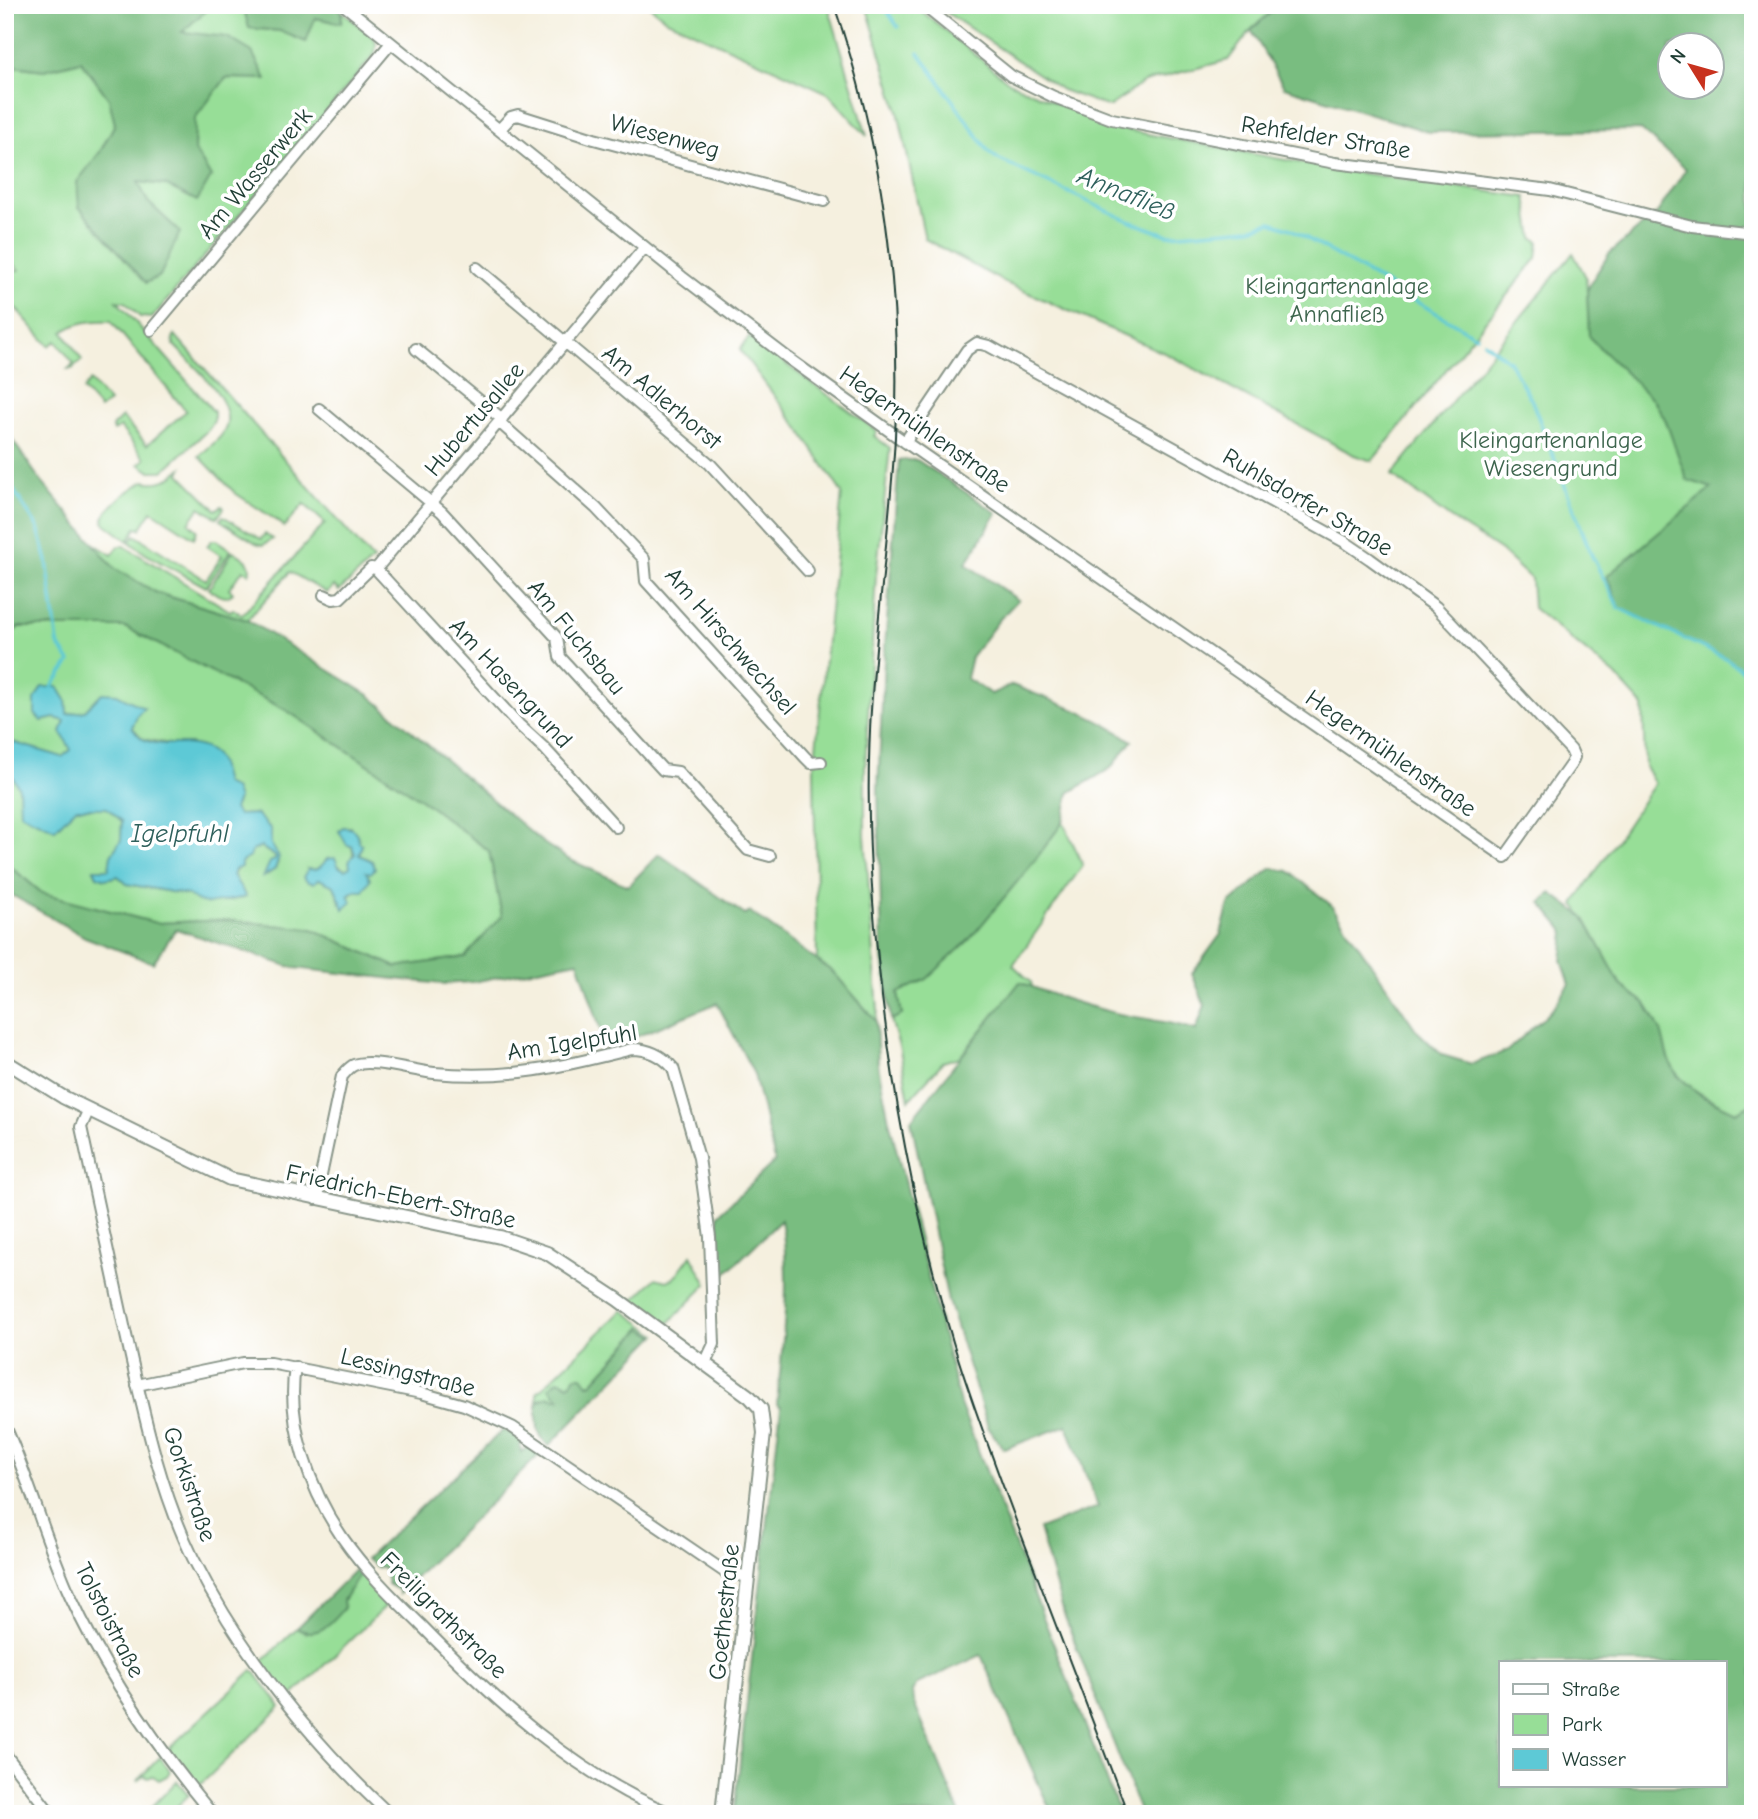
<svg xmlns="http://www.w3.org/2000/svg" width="1758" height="1819" viewBox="0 0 1758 1819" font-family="'Comic Neue',sans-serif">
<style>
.green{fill:#97de97;stroke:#5b8e66;stroke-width:2;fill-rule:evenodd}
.forest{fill:#79bd80;stroke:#4c7d5a;stroke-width:2;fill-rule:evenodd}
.water{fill:#5dc9d6;stroke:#3e8385;stroke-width:2}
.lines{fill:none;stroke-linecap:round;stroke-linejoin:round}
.stream{stroke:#5dc9d6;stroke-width:3.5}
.minor-casing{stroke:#8a968a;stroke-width:14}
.tertiary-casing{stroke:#8a968a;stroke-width:16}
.minor{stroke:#fff;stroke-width:10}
.tertiary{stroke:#fff;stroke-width:12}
.tram{stroke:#1f3d34;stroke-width:2}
.labels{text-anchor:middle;stroke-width:7;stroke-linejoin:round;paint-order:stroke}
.street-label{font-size:24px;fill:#1f3d34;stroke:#fff}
.park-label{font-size:24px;fill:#3d654d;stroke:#fff}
.water-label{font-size:26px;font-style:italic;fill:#2e605c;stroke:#fff}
</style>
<rect width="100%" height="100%" fill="#fff"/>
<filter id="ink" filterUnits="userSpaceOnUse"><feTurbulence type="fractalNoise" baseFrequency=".0143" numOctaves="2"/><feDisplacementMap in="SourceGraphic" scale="14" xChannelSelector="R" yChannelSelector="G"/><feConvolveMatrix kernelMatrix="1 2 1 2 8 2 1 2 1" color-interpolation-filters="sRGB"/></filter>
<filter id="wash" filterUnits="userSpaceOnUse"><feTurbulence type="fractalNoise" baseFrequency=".00686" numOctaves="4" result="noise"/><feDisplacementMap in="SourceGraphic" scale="28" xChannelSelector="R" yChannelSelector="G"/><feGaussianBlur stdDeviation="1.57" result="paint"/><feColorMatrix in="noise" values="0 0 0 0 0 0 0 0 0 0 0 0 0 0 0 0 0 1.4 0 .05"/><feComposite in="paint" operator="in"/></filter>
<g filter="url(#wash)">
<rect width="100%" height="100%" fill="#f5f0df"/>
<!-- green -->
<path class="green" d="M212 5H250L245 11 250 28 280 31 306 42 315 18 341 23 342 11 374 38 376 43 375 54 152 318 140 317 125 302 117 301 214 412V421L209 429 163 471H149L139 464 145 459 120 427 114 431 112 427 122 417 147 445 186 411 111 321C95 320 76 322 63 332L82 360 72 369H68L74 364 56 341 49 346 5 296V274L19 270 5 253V65L44 70 81 61 109 99 115 124 100 152 78 182 180 232 148 202 137 181 165 185 211 177 194 149 195 118 226 78 265 79 181 32Z
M648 5H828L867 136 828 93 667 20Z
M866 5H914L1009 82 1110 127 1339 170 1526 197 1533 238 1539 241 1537 258 1372 461 1354 455 1171 356 1006 283 925 239 898 111Z
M935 5H1279L1251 30 1228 60 1144 82 1109 107 1062 90Z
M1573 253 1586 277 1590 337 1654 401 1713 488 1727 659 1753 678V1103L1736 1112C1710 1099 1678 1087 1667 1056 1661 1039 1659 1023 1648 1007 1641 997 1626 993 1619 983 1603 957 1593 928 1574 904L1655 783 1645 767 1643 706 1615 675 1533 608 1531 579 1501 551 1450 518 1392 475Z
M175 335 373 560 339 591 334 586 327 593 290 572 247 620 157 593 114 568 93 543 112 555 119 546H124L230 611 233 609 242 615 325 523 304 504 284 527 279 522 235 493 199 456C207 449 217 442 223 433 242 405 193 366 174 345L173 338Z
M749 337 877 431 874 436 890 448 876 576 865 766V836L878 1011 876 1021 834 973 817 960 814 768 842 493 803 434 740 350Z
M90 381 109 402 100 409 83 390Z
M182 468 180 474 216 510 222 506 224 508 217 518 200 507 189 523 197 530 194 538 152 511 140 529 136 528 128 541 104 523 103 518C113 501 127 492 144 481 161 485 170 479 182 468Z
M223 516 261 539 265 534 273 539 263 545 256 543 220 520Z
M135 535 206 580 222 556 207 546 212 540H216L231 550 206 587 147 555 130 542Z
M233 551C242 557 253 561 249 574L243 570 229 588 233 593C224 601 218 595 209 589Z
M19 627H125L286 710 422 800 489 851 502 916 465 957 396 967 312 929 226 920 156 923 42 893 5 862V764L19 788 21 813 55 829 75 808H107L122 821 121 840 111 855 109 869 94 870 97 876 106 879 118 876 127 884 188 895C207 908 225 901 246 897L233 875 241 862 250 857 251 851 260 847 276 857 264 877 275 869 278 862 271 844V829L256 814 238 815 233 809 238 799 234 789 224 784 219 763 191 744H170L143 739 132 727 138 714 144 708 102 693 85 711 67 714 66 700 58 688 42 687 41 721 55 718 65 721 61 732 72 749 62 757 12 742 5 722V640ZM343 827H350L358 837 359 855 372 861 365 871 370 879 340 902 334 886 319 879 308 869C318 871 321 867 327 859L346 870 350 867C357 848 351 845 339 831Z
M1063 822 1083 865 1013 965 1031 982 1032 987 1020 983 960 1057 943 1062 909 1100 900 1050 891 1020 902 1014 897 993 927 979 1032 864Z
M691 1255 707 1284 666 1326 631 1302 656 1278 667 1281 674 1278Z
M623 1310 657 1335 655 1336 642 1328 592 1383 569 1385 564 1382 559 1396 560 1399 541 1398 537 1402V1393Z
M362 1571 390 1602 290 1698 261 1662 297 1628 305 1633 343 1600Z
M253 1670 281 1707 197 1788 167 1750Z
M160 1757 170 1771 167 1776 159 1780 153 1776 148 1778 144 1776 137 1781Z
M177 1781 189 1795 169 1814H145Z"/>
<!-- forest -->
<path class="forest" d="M5 5H212L182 32 227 37 252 52 266 79 226 78 195 118 194 149 211 177 197 201 165 185 138 182 148 202 180 232 160 276 146 283 79 207 77 182 100 152 115 124 109 99 81 61 44 70 5 65Z
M250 5H334L342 11 341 23 315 18 306 42 280 31 249 28 244 10Z
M1279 5H1753V678L1727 659 1619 608 1607 576 1712 488 1687 480 1665 419 1654 401 1589 337 1587 291 1591 282 1609 254 1657 213 1686 169 1641 130 1429 132 1284 87 1251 30ZM1670 46H1712V88H1670Z
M5 418 13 441 40 480 114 568 157 593 247 620 369 695 542 842 568 859 628 886 659 854 745 915 750 912 834 973 876 1021 878 1066 889 1120 960 1404 1120 1814H1052L981 1655 917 1684 912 1691 913 1701 960 1814H734L781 1407 777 1404C782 1347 792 1276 781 1220L720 1279 718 1215 775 1161 754 1074 717 1003 607 1049 578 961 473 982 442 984 294 968 176 929 153 963 85 937 5 891V862L42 893 156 923 226 920 312 929 396 967 465 957 502 916 489 851 422 800 286 710 125 627H19L5 640Z
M899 460H917L997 513 966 564 1018 600 999 620 971 657 966 678 991 694 1012 685C1053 701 1095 715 1132 741L1111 768 1069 793 1063 822 1032 864 969 940 927 979 898 993 902 1015 891 1020 882 950 878 789 884 661Z
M1271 868 1289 871 1331 905 1417 1031 1442 1055 1472 1064 1507 1051 1551 1011 1570 984 1562 961 1565 932 1541 903 1551 893 1584 917 1621 985 1646 1004 1661 1031 1668 1058 1677 1075 1703 1097 1736 1112 1753 1103V1814H1141L1065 1617 1039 1529 1098 1507 1067 1425 1004 1449 988 1427 948 1301 911 1120 1020 982C1051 995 1082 1005 1115 1013 1142 1019 1170 1021 1196 1030L1205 1005 1192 974 1221 934 1229 904ZM1725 1663V1786H1501V1663Z
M642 1328 655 1336 549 1446C535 1435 537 1419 537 1402L548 1396 555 1399H560L549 1388 558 1380 569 1385 576 1376H582L588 1384 592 1383Z
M503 1430 525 1439 520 1446 521 1452 531 1445 542 1452 399 1594V1590L388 1584 385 1569 377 1567 366 1559Z
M358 1567 362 1571 343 1600 344 1608C330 1624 318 1640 297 1628Z"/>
<!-- water -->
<path class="water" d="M42 687H58L66 700 67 714 85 711 102 693 117 694 144 708 138 714 132 727C135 731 139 737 143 739 164 750 194 737 213 753 221 760 222 774 225 784L234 789 238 799 234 809 238 815 256 814 271 829V844L279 857 275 869 263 877 270 862 275 860 276 857 261 847 252 851 250 857 241 862V867L234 870 233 875 246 897 208 904 197 901 188 895 127 884 118 876 106 879 97 876 94 869H109L111 855 121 840 122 821 107 808H76L55 829 20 813 19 788 5 764V722L12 742 62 757 71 750 61 732 65 721 55 718 41 721 35 714V699Z
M343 827C353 827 358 832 359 842L362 845 359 855 372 861 375 868 371 873 366 872 370 879 363 891H353L348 895 352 902 344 909 334 886 319 879 314 883 308 882 303 877 308 869C318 871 321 867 327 859L335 858 339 867 345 870 350 867 349 861 355 854 352 846 347 845 339 831Z"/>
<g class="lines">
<!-- stream -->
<path class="stream" d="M883 5 898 27
M919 53 989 152 998 159 1131 222 1168 235 1251 228 1271 222 1291 229 1476 336
M1484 342 1509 361 1532 401 1592 556 1619 608 1727 659 1753 678
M5 477 38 528 47 561 58 644 70 662 52 687"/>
</g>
</g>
<g filter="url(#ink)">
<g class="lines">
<defs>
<path id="minor" d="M344 5 682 277 788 358 895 435 1505 857 1571 764 1574 757 1571 750 1436 607 1370 559 1345 542 989 346 977 343 967 350 905 442
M923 5 1011 76 1054 97 1112 119 1335 163 1550 190 1692 226 1753 233
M500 129 511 117 518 115 594 139 824 201
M477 268 710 464 808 571
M151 330 391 43
M416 349 502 419
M319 409 442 512 557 638 560 657 663 770 678 772 748 850 770 856
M499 422 596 508 644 559 646 581 805 757 811 763 821 762
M376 569 519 725 544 748 616 827
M324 595 333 599 340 598 371 568 376 569 645 247
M89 1109 81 1127C96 1196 111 1265 126 1335 143 1410 159 1488 193 1558 242 1655 310 1740 389 1814
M316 1199 342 1076C346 1072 349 1067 354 1065 372 1058 413 1071 434 1073 509 1080 561 1067 632 1049 649 1049 662 1055 673 1068L699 1158 710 1237 714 1344 705 1363
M295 1367C286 1425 310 1489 342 1537 364 1569 392 1597 420 1624 493 1699 574 1774 672 1814
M137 1385 243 1363H270L421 1393 464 1405 512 1427 725 1572 749 1577
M5 1426C30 1481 45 1540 70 1595 106 1675 157 1747 212 1814
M5 1754 51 1814"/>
<path id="tertiary" d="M5 1061 63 1097 230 1179 500 1237 547 1253 617 1299 750 1397 761 1409 764 1433 722 1814"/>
</defs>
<!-- minor casing -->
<use href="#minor" class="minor-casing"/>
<!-- tertiary casing -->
<use href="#tertiary" class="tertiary-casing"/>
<!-- minor -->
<use href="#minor" class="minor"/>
<!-- tertiary -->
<use href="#tertiary" class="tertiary"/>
<!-- tram -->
<path class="tram" d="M834 5C882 143 902 291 895 437 891 511 881 585 875 660 867 739 867 822 873 902 884 1050 910 1200 953 1342 972 1404 995 1465 1018 1526 1054 1622 1091 1718 1128 1814"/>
</g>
</g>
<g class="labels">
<!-- street labels -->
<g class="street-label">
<text transform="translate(665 136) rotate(15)" y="8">Wiesenweg</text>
<text transform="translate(1326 137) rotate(9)" y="8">Rehfelder Straße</text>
<text transform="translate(255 173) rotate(-50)" y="8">Am Wasserwerk</text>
<text transform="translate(662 397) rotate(40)" y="8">Am Adlerhorst</text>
<text transform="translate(474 419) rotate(-50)" y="8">Hubertusallee</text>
<text transform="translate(925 429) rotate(35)" y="8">Hegermühlenstraße</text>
<text transform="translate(1308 502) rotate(30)" y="8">Ruhlsdorfer Straße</text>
<text transform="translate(577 637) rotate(51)" y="8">Am Fuchsbau</text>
<text transform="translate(731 641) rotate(49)" y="8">Am Hirschwechsel</text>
<text transform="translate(511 683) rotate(47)" y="8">Am Hasengrund</text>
<text transform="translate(1391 753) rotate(35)" y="8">Hegermühlenstraße</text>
<text transform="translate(572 1042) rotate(-9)" y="8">Am Igelpfuhl</text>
<text transform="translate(401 1196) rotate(12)" y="8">Friedrich-Ebert-Straße</text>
<text transform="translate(408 1372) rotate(14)" y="8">Lessingstraße</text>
<text transform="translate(190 1484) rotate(71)" y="8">Gorkistraße</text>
<text transform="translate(724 1612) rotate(-84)" y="8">Goethestraße</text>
<text transform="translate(444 1615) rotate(45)" y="8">Freiligrathstraße</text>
<text transform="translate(110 1620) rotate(63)" y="8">Tolstoistraße</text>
</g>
<!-- park labels -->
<g class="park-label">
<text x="1337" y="294">Kleingartenanlage<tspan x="1337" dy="28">Annafließ</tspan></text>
<text x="1551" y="448">Kleingartenanlage<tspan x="1551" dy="28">Wiesengrund</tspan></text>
</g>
<!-- water labels -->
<g class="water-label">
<text transform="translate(1127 193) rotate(22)" y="9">Annafließ</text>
<text x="180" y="842">Igelpfuhl</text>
</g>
</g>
<!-- margin -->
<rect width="1758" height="1819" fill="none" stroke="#fff" stroke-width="28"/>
<!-- legend -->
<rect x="1499" y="1661" width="228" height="126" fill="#ffffff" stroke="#a5b1ae" stroke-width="2"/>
<rect x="1513" y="1684" width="35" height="10" fill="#ffffff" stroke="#a5b1ae" stroke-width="2"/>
<text x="1562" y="1696" font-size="21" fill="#1f3d34">Straße</text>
<rect x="1513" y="1714" width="35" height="21" fill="#97de97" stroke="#a5b1ae" stroke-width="2"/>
<text x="1562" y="1731" font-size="21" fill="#1f3d34">Park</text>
<rect x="1513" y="1749" width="35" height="21" fill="#5dc9d6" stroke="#a5b1ae" stroke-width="2"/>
<text x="1562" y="1766" font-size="21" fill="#1f3d34">Wasser</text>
<!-- north arrow -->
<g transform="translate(1691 66) rotate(307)"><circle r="33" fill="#ffffff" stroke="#a5b1ae" stroke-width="2"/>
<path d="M0-5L12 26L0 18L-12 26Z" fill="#c8321e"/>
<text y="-10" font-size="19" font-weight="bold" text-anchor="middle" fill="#1f3d34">N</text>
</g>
</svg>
